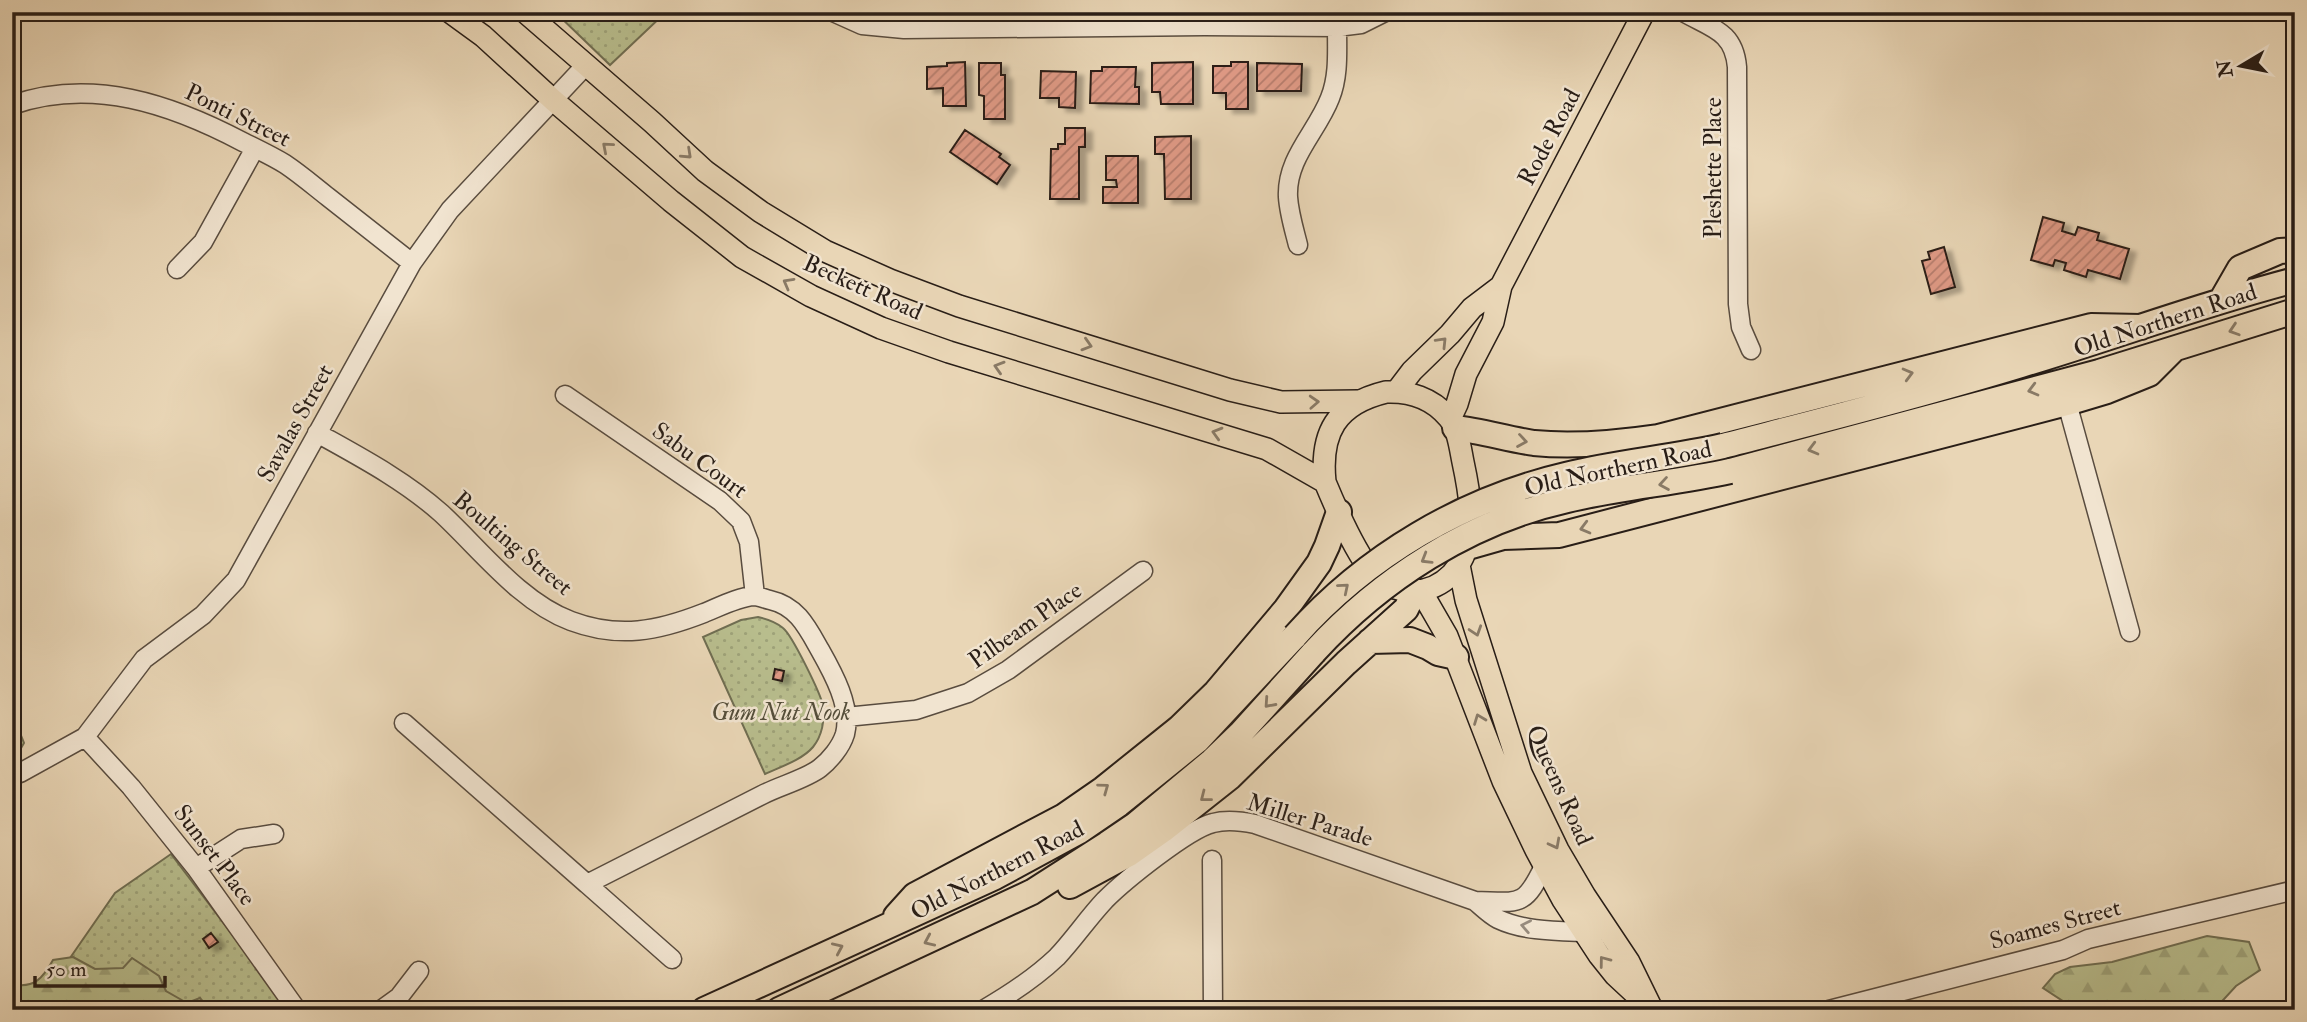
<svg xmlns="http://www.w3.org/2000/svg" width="2307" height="1022" viewBox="0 0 2307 1022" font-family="'IM FELL Double Pica',serif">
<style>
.grass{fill:url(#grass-dots);stroke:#706e52;stroke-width:2}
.forest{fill:url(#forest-firs);stroke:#706e52;stroke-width:2}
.building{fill:url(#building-hatch);stroke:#291e17;stroke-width:2;filter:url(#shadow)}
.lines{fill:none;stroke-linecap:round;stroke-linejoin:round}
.minor-casing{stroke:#594c3f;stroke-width:21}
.major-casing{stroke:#291e17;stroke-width:24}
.highway-casing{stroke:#291e17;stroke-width:28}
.minor{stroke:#f1e4d0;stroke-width:18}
.major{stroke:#e9d6b6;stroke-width:21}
.highway{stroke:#e9d6b6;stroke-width:24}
.highway-bridge-casing{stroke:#291e17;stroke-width:28;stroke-linecap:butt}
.highway-bridge{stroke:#e9d6b6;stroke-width:24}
.oneway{stroke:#897a66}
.oneway2{stroke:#978b7d}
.labels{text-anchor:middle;stroke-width:5;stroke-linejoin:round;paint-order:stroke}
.street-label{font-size:24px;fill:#291e17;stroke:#f1e4d0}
.park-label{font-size:24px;font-style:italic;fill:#544e3a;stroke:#f1e4d0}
</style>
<defs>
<pattern id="grass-dots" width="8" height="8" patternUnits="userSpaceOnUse" patternTransform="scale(1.75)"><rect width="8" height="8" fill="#b8bd8d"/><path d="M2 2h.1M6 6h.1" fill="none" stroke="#9ea279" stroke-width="1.8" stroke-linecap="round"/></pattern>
<pattern id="forest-firs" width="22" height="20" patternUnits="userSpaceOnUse" patternTransform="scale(1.75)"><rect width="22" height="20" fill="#b8bd8d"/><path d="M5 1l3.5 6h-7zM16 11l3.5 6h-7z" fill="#9ea279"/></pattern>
<pattern id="building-hatch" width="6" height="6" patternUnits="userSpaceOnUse" patternTransform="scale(1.75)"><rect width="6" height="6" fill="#e09a86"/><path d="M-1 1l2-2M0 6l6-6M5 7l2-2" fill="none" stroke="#b67d6d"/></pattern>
<filter id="shadow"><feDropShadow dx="7" dy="4" stdDeviation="2" flood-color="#0004"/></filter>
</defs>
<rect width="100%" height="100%" fill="#e9d6b6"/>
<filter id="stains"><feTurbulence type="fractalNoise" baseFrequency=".00286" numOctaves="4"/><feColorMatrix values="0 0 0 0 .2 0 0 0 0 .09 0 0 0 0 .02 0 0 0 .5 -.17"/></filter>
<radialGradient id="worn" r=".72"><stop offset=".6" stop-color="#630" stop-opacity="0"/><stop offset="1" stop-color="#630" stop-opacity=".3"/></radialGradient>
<!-- grass -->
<path class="grass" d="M555 12H666L610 65Z
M758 617C767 619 776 622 783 628 792 635 821 694 823 706 825 720 822 736 813 747 802 760 780 767 765 774L703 637 741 620Z
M171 854 263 975 286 1010H131L70 958 115 893Z"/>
<!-- forest -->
<path class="forest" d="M12 680 18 689 16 723 24 743 12 764Z
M2207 936 2249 942 2260 970 2236 986 2214 1010H2084L2066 1003 2043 988 2055 974 2070 967 2112 962Z
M73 957 95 969 123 968 132 958 159 976 166 991 187 1003 200 998 210 1010H12V984C34 989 43 978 53 960Z"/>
<!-- building -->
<path class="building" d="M965 62 966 106H943V88L927 89V67L947 66V63Z
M1193 62V104H1161L1160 92H1152V63Z
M1231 62H1248V109H1226V93H1213V66H1231Z
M979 63H1001V75H1005V119H984V96L979 95Z
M1257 63 1302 64 1301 91H1257Z
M1102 67H1136L1135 87H1139V104L1090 103 1091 71H1102Z
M1041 71 1076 72 1075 108 1059 107V98H1040Z
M1065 128H1085V147H1079V199H1050L1051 149H1058V144H1065Z
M965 130 1001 154 999 157 1010 165 997 184 950 152Z
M1191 136V199H1165L1164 154H1155V137Z
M1106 156H1138V203H1103V187H1117L1116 180H1106Z
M2043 217 2064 223 2062 231 2075 235 2078 227 2099 233 2097 240 2129 249 2120 279 2088 270 2086 277 2064 270 2066 263 2055 260 2053 266 2031 260Z
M1944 247 1955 287 1931 294 1922 261 1930 259 1928 252Z
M775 669 784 671 782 681 773 679Z
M211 933 218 942 209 948 203 939Z"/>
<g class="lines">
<defs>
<path id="minor" d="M833 12 862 25 904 29 1204 26 1337 27 1361 24 1385 12
M1683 12C1711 28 1734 31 1737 67L1738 304 1741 327 1751 350
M12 105C92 77 171 104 243 142 257 149 272 156 285 164 300 174 314 186 328 197 356 219 384 241 412 263
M1298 245C1294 229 1289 213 1288 197 1286 158 1317 132 1330 98 1339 76 1337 51 1337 27
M177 269 203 242 255 148
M565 395 720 501 741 521 749 542 755 596
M2067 403 2130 632
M317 433C360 457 404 480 441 513 480 549 520 602 571 621 619 639 658 631 704 613 719 607 738 597 754 596 759 596 765 599 770 600 797 606 807 627 820 650 833 673 852 707 845 734 841 747 830 760 820 768 806 779 779 786 762 795 704 824 646 854 587 884L404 723
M846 717 916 710 968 693 1008 670 1143 571
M85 737 131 787 196 868 297 1010
M20 773 85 737 144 659 203 615 236 580 412 263 450 210 585 66
M1212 860 1213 1010
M196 868 241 839 274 834
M587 884 672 959
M1475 901C1482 907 1490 915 1498 919 1523 931 1555 931 1583 932
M381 1010 399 997 419 971
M983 1010C1009 995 1035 978 1057 957 1074 939 1088 918 1105 900 1124 881 1188 829 1213 823 1227 819 1241 821 1255 824L1475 901C1520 902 1524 908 1544 866
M1829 1010 2063 950 2088 939 2295 890"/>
<path id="major" d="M450 12 483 36 553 100 671 201 742 257 811 296 881 328 949 352 1267 449 1325 482
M525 12 652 122 705 171 761 212 825 251 890 280 959 306 1230 390 1281 402 1358 401
M1386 392C1409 391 1432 398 1448 417 1458 428 1460 447 1463 462 1471 499 1479 543 1452 574 1442 584 1428 591 1414 591 1397 591 1383 585 1372 572 1356 553 1335 506 1325 482 1320 433 1336 404 1386 392Z
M1396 392 1412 371 1450 334 1472 308 1501 286
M1450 419 1457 404 1466 374 1493 322 1501 286 1644 12
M1459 565 1466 600 1521 773 1558 850 1585 896 1629 962 1652 1009
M1421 591 1447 636 1503 781 1536 850 1563 900 1599 955 1615 975 1643 1001"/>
<path id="highway" d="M2221 301 2240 268 2280 251 2295 250
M1455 428C1482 431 1507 439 1534 443 1575 447 1617 443 1658 437L2091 326 2141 327
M1723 446C1823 420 1923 395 2021 365 2112 338 2202 304 2295 280
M1730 471 2099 372 2295 311
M1468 547 1503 537 1559 535 2067 403 2107 391 2149 374 2174 349
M1370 641 1410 640 1428 647 1438 653 1456 657
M1070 886 1129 854 1163 830 1230 777 1346 663 1406 609 1415 591
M896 916 915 895 1064 816 1103 789 1179 728 1216 692 1286 609 1319 563 1327 546 1339 512
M704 1010 995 877 1078 832 1119 804 1197 741 1295 636
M779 1010 1032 892 1107 844 1135 825 1212 761 1240 734 1314 652"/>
</defs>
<!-- minor casing -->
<use href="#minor" class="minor-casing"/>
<!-- major casing -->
<use href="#major" class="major-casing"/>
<!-- highway casing -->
<use href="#highway" class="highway-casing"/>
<!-- minor -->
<use href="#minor" class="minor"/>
<!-- major -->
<use href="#major" class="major"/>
<!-- highway -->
<use href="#highway" class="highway"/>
<defs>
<path id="highway-bridge" d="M1295 636C1366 556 1463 499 1566 475 1618 462 1671 458 1723 446
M1314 652C1381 579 1469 522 1567 500 1621 487 1676 483 1730 471"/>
</defs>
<!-- highway-bridge casing -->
<use href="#highway-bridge" class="highway-bridge-casing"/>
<!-- highway-bridge -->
<use href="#highway-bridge" class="highway-bridge"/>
</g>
<!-- one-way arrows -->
<defs><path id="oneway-chevron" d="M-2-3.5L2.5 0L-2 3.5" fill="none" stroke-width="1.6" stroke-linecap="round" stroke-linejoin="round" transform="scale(1.75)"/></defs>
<g class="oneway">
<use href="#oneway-chevron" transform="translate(607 147) rotate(-139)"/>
<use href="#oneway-chevron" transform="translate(687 154) rotate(43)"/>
<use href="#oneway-chevron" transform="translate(788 283) rotate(-151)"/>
<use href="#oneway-chevron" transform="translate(2234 330) rotate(162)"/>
<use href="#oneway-chevron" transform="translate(1442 342) rotate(-46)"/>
<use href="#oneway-chevron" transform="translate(1087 345) rotate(17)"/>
<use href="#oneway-chevron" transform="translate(999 367) rotate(-163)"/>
<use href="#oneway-chevron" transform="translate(1908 374) rotate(-15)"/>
<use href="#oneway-chevron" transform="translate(2033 390) rotate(165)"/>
<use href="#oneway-chevron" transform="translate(1314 402) rotate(-3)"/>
<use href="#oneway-chevron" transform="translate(1217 433) rotate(-164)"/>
<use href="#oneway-chevron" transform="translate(1522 441) rotate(9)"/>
<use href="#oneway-chevron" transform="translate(1813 449) rotate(165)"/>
<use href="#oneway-chevron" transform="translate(1664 484) rotate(171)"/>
<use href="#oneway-chevron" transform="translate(1585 528) rotate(165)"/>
<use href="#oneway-chevron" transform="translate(1426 559) rotate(149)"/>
<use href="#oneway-chevron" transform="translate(1344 588) rotate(-40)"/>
<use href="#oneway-chevron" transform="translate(1476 631) rotate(72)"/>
<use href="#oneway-chevron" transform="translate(1269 703) rotate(132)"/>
<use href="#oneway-chevron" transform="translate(1479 719) rotate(-111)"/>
<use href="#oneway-chevron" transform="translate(1104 788) rotate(-36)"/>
<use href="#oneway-chevron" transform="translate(1205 797) rotate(142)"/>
<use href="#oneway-chevron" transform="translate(1555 844) rotate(62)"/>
<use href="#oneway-chevron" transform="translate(929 941) rotate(156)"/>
<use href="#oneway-chevron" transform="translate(838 948) rotate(-24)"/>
<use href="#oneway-chevron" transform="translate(1604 961) rotate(-127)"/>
</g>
<use class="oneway2" href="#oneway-chevron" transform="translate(1526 926) rotate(-169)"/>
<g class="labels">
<!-- street labels -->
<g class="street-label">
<text transform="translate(238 115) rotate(26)" y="8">Ponti Street</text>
<text transform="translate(1549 137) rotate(-62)" y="8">Rode Road</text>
<text transform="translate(1713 168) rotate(-90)" y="8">Pleshette Place</text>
<text transform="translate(863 287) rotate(24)" y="8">Beckett Road</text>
<text transform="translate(2165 320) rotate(-18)" y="8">Old Northern Road</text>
<text transform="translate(295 423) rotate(-61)" y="8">Savalas Street</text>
<text transform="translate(700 460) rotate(36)" y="8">Sabu Court</text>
<text transform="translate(1618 468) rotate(-12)" y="8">Old Northern Road</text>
<text transform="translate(513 543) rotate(40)" y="8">Boulting Street</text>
<text transform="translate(1025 625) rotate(-35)" y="8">Pilbeam Place</text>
<text transform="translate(1560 785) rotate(66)" y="8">Queens Road</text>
<text transform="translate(1310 820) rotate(17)" y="8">Miller Parade</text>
<text transform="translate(215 855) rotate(53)" y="8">Sunset Place</text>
<text transform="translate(997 870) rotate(-27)" y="8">Old Northern Road</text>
<text transform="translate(2055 924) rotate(-15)" y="8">Soames Street</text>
</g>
<!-- park labels -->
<g class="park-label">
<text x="781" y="720">Gum Nut Nook</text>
</g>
</g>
<!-- margin -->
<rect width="2307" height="1022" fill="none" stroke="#e9d6b6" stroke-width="42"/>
<rect x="14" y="14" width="2279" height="994" fill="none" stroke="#291e17" stroke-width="3.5"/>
<rect x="21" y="21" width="2265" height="980" fill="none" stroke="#291e17" stroke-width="2"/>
<!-- north arrow -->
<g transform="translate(2241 66) rotate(260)" stroke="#f1e4d0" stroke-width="5" paint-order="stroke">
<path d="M0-5L12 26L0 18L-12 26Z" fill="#291e17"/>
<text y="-10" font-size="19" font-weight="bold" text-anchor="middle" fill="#291e17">N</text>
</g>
<!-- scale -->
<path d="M35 976v10h130v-10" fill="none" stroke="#291e17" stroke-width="3.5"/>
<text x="46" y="976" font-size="21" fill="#291e17" stroke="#f1e4d0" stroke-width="5" paint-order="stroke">50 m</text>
<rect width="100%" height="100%" filter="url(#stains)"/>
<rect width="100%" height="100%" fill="url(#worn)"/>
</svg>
